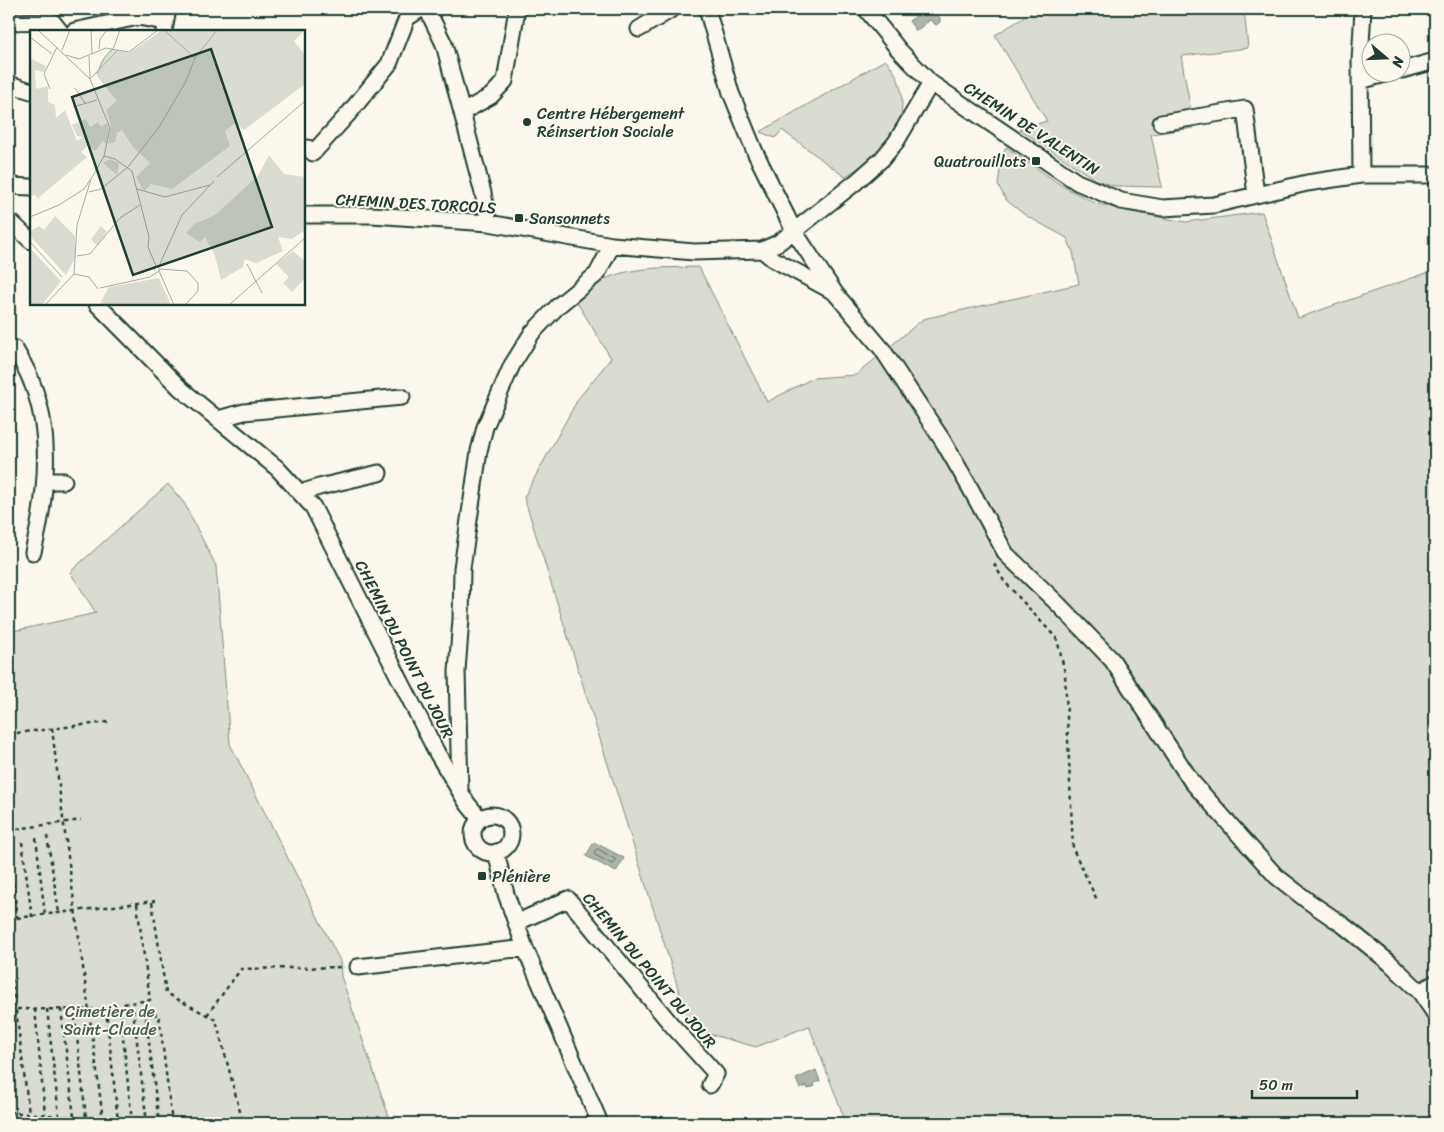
<svg xmlns="http://www.w3.org/2000/svg" width="1444" height="1132" viewBox="0 0 1444 1132" font-family="Sriracha,sans-serif">
<style>
.green{fill:#dbdcd1;stroke:#7d8c82}
.water{fill:#adb4aa;stroke:#74847b}
.lines{fill:none;stroke-linecap:round;stroke-linejoin:round}
.shore{stroke:#586d63;stroke-width:1}
.minor-casing{stroke:#1f3d34;stroke-width:19}
.path{stroke:#1f3d34;stroke-width:2.5;stroke-dasharray:4 4;stroke-linecap:butt}
.minor{stroke:#fbf7ec;stroke-width:15}
.poi-dot{fill:#1f3d34;stroke:#fbf7ec;stroke-width:2}
.labels{text-anchor:middle;stroke-width:4;stroke-linejoin:round;paint-order:stroke}
.poi-label{font-size:16px;fill:#1f3d34;stroke:#fbf7ec;text-anchor:start}
.street-label{font-size:16px;fill:#1f3d34;stroke:#fbf7ec}
.park-label{font-size:16px;fill:#455d53;stroke:#fbf7ec}
.inset-road{fill:none;stroke:#a3ada2;stroke-width:1}
.view{fill:#1f3d34;fill-opacity:0.15;stroke:#1f3d34;stroke-width:2.5}
.inset-edge{fill:none;stroke:#1f3d34;stroke-width:2.5}
</style>
<rect width="100%" height="100%" fill="#fbf7ec"/>
<filter id="ink" filterUnits="userSpaceOnUse"><feTurbulence type="fractalNoise" baseFrequency=".02" numOctaves="2"/><feDisplacementMap in="SourceGraphic" scale="10" xChannelSelector="R" yChannelSelector="G"/><feConvolveMatrix kernelMatrix="1 2 1 2 8 2 1 2 1" color-interpolation-filters="sRGB"/></filter>
<g filter="url(#ink)">
<!-- green -->
<path class="green" d="M1038 9H1244L1248 48 1181 56 1194 128 1151 134 1162 187 1115 186 1096 180 1019 129 1047 121 995 35Z
M885 60C896 71 901 83 902 99 904 138 874 157 845 177L782 130 775 138 760 132Z
M1006 147 1064 187 1095 203 1131 212 1186 222 1262 212 1298 318 1435 270V1123H839L845 1120 809 1026 756 1047 691 1029 524 497 578 399 611 358 575 299C585 292 596 283 607 278 637 266 668 268 699 267L767 402 813 378 856 375 923 319 1079 284 1073 252 1067 238 1025 215 1006 200 998 185 1002 155Z
M168 484 184 503 216 566 230 744 340 961 341 976 391 1123H9V632L96 613 70 572Z"/>
<!-- water -->
<path class="water" d="M926 9H933L940 18V22L936 25 930 20 916 31 909 21Z
M594 842 624 858 616 872 586 856Z
M816 1070 820 1081 814 1083 815 1086 808 1089 807 1086 800 1089 796 1079Z"/>
<g class="lines">
<!-- shore -->
<path class="shore" d="M598 849 615 859V863L612 864 595 855 594 852Z"/>
<defs>
<path id="minor" d="M427 9 444 44 483 193 489 223
M707 9 731 93 755 152 794 231 835 293 882 349 943 441 969 486 1006 554 1059 605 1112 660 1192 782 1258 856 1276 876 1308 901 1343 925 1390 963 1420 992 1435 1014
M866 9 899 50 931 83 1077 182 1121 201 1163 208 1214 205 1307 183 1361 175H1435
M9 22 52 21 60 31
M639 29 672 9
M74 31 138 17 165 22
M164 31 168 9
M1402 70 1435 61
M1360 81 1392 72
M9 84 31 91
M463 112 491 96 505 81 517 9
M1161 123 1245 109 1256 195
M308 148 313 153 350 112 389 64 407 18 421 9
M1361 175 1360 61 1363 9
M9 186 31 187
M304 215H372L489 223 612 245 694 252 762 250 778 243 794 231 856 182 882 159 896 142 931 83
M9 220 31 241
M762 250 773 259 832 291
M97 304 181 389 277 468 313 507 437 753 467 803 480 819
M9 351 15 349C21 360 28 371 32 383 53 435 46 499 33 552
M218 419 244 412 402 397
M45 481H64
M300 493 319 487 379 473
M460 790 457 671 461 619 462 568 479 451 485 427 512 365 532 333 559 305 597 274 612 245
M473 834a19 19 0 1 1 38 0a19 19 0 1 1-38 0Z
M496 852 506 894 525 948 600 1123
M516 923 568 899 670 1023 716 1074 710 1085
M358 967 525 948
M1420 992 1435 983"/>
</defs>
<!-- minor casing -->
<use href="#minor" class="minor-casing"/>
<!-- path -->
<path class="path" d="M994 564 1004 581 1057 639 1065 673 1073 849 1097 900
M52 728C67 859 87 989 103 1120
M9 734 108 722
M9 830 81 820
M47 836 59 913
M36 838 45 915
M22 842 32 917
M10 851 17 918
M152 902 166 993 216 1020 243 1123
M9 919 155 901
M9 955 29 1113
M9 1009 145 1010 159 1123
M35 1009 45 1114
M47 1009 59 1115
M61 1009 74 1117
M74 1009 86 1118
M106 1009 118 1121
M133 1009 147 1123
M145 1013 159 1015 172 1123
M207 1015 241 969 344 967
M9 1089 14 1021 16 1016
M9 1112 143 1123
M132 1122 120 1009 123 1004 150 1000 137 904"/>
<!-- minor -->
<use href="#minor" class="minor"/>
</g>
</g>
<!-- markers -->
<g class="poi-dot">
<circle cx="527" cy="122" r="5"/>
<rect x="1031" y="156" width="10" height="10" rx="2.5"/>
<rect x="514" y="213" width="10" height="10" rx="2.5"/>
<rect x="477" y="871" width="10" height="10" rx="2.5"/>
</g>
<g class="labels">
<!-- poi labels -->
<g class="poi-label">
<text x="537" y="119">Centre Hébergement<tspan x="537" dy="18">Réinsertion Sociale</tspan></text>
<text x="1026" y="167" text-anchor="end">Quatrouillots</text>
<text x="529" y="224">Sansonnets</text>
<text x="492" y="882">Plénière</text>
</g>
<!-- street labels -->
<g class="street-label">
<text transform="translate(1032 128) rotate(33)" y="6">CHEMIN DE VALENTIN</text>
<text transform="translate(416 203) rotate(3)" y="6">CHEMIN DES TORCOLS</text>
<text transform="translate(405 649) rotate(63)" y="6">CHEMIN DU POINT DU JOUR</text>
<text transform="translate(650 970) rotate(50)" y="6">CHEMIN DU POINT DU JOUR</text>
</g>
<!-- park labels -->
<g class="park-label">
<text x="110" y="1017">Cimetière de<tspan x="110" dy="18">Saint-Claude</tspan></text>
</g>
</g>
<!-- overview -->
<g transform="translate(30 30)">
<rect width="275" height="275" fill="#fbf7ec"/>
<path d="M275 0 264 11 275 25V54L214 100 205 93 195 101 200 116 142 159 121 154 115 161 112 158 106 147 120 133 103 117 92 100 87 103 85 112 78 114 81 96 76 80 87 71 67 46 70 33 81 19 99 23 132 0ZM0 28 16 36 14 42 5 40 6 59 18 56V72L25 75 26 88 35 80 47 111 53 107 47 106 42 95 56 89 60 97 68 92 71 97 77 93 79 99 76 114 73 111 65 121 58 115 51 122 57 127 7 169 6 165 0 166ZM239 125 254 144 275 147V200L262 209 248 207 253 221 226 233 215 229 213 237 191 250 185 226 175 207 170 212 156 203 164 194 185 185 228 146ZM80 129 89 133 87 145 73 133ZM25 186 45 206V228L36 245 0 206V201L9 196 14 200ZM71 196 77 202 67 216 61 209ZM0 218 31 251 12 275 0 274ZM263 221 275 231V248L262 262 253 253 259 247 246 234ZM129 248 141 275H69L79 257Z" fill="#dbdcd1"/>
<path class="inset-road" d="M8 0 60 49 80 98 74 126 61 149 47 195 44 244M61 0 62 24M134 0 165 28M0 7 22 24M69 19 70 9 77 0M32 20 40 0M36 25 49 29 76 18 99 22 128 0M59 26 60 49 88 20M67 44 74 28 84 17 90 0M45 58 55 73M20 59 14 44 27 17M43 77 67 70M74 126 85 129 102 141 119 207 118 217 126 236M187 147 275 71M107 159 135 167 180 155M59 162 71 159 98 137 129 97 155 53 165 28 187 0M0 187 29 175 54 159 60 150M0 212 32 247M47 226 60 224 90 188 110 175M217 234 232 263M129 236 152 185 184 151M130 239 157 241 168 253V261L155 275M129 241 144 275M70 258 120 247 129 241V236L124 237 125 241M15 275 44 244 59 247 68 259M199 275 275 208"/>
<path class="view" d="M181 19 242 197 103 245 42 67Z"/>
<rect width="275" height="275" class="inset-edge"/>
</g>
<!-- margin -->
<rect width="1444" height="1132" fill="none" stroke="#fbf7ec" stroke-width="30"/>
<rect x="15" y="15" width="1414" height="1102" fill="none" stroke="#1f3d34" stroke-width="2" filter="url(#ink)"/>
<!-- north arrow -->
<g transform="translate(1386 58) rotate(109)"><circle r="24" fill="#fbf7ec" stroke="#a3ada2"/>
<path d="M0-4L9 19L0 12L-9 19Z" fill="#1f3d34"/>
<text y="-8" font-size="14" font-weight="bold" text-anchor="middle" fill="#1f3d34">N</text>
</g>
<!-- scale -->
<path d="M1252 1090v8h105v-8" fill="none" stroke="#1f3d34" stroke-width="2.5"/>
<text x="1259" y="1090" font-size="15" fill="#1f3d34" stroke="#fbf7ec" stroke-width="4" paint-order="stroke">50 m</text>
</svg>
